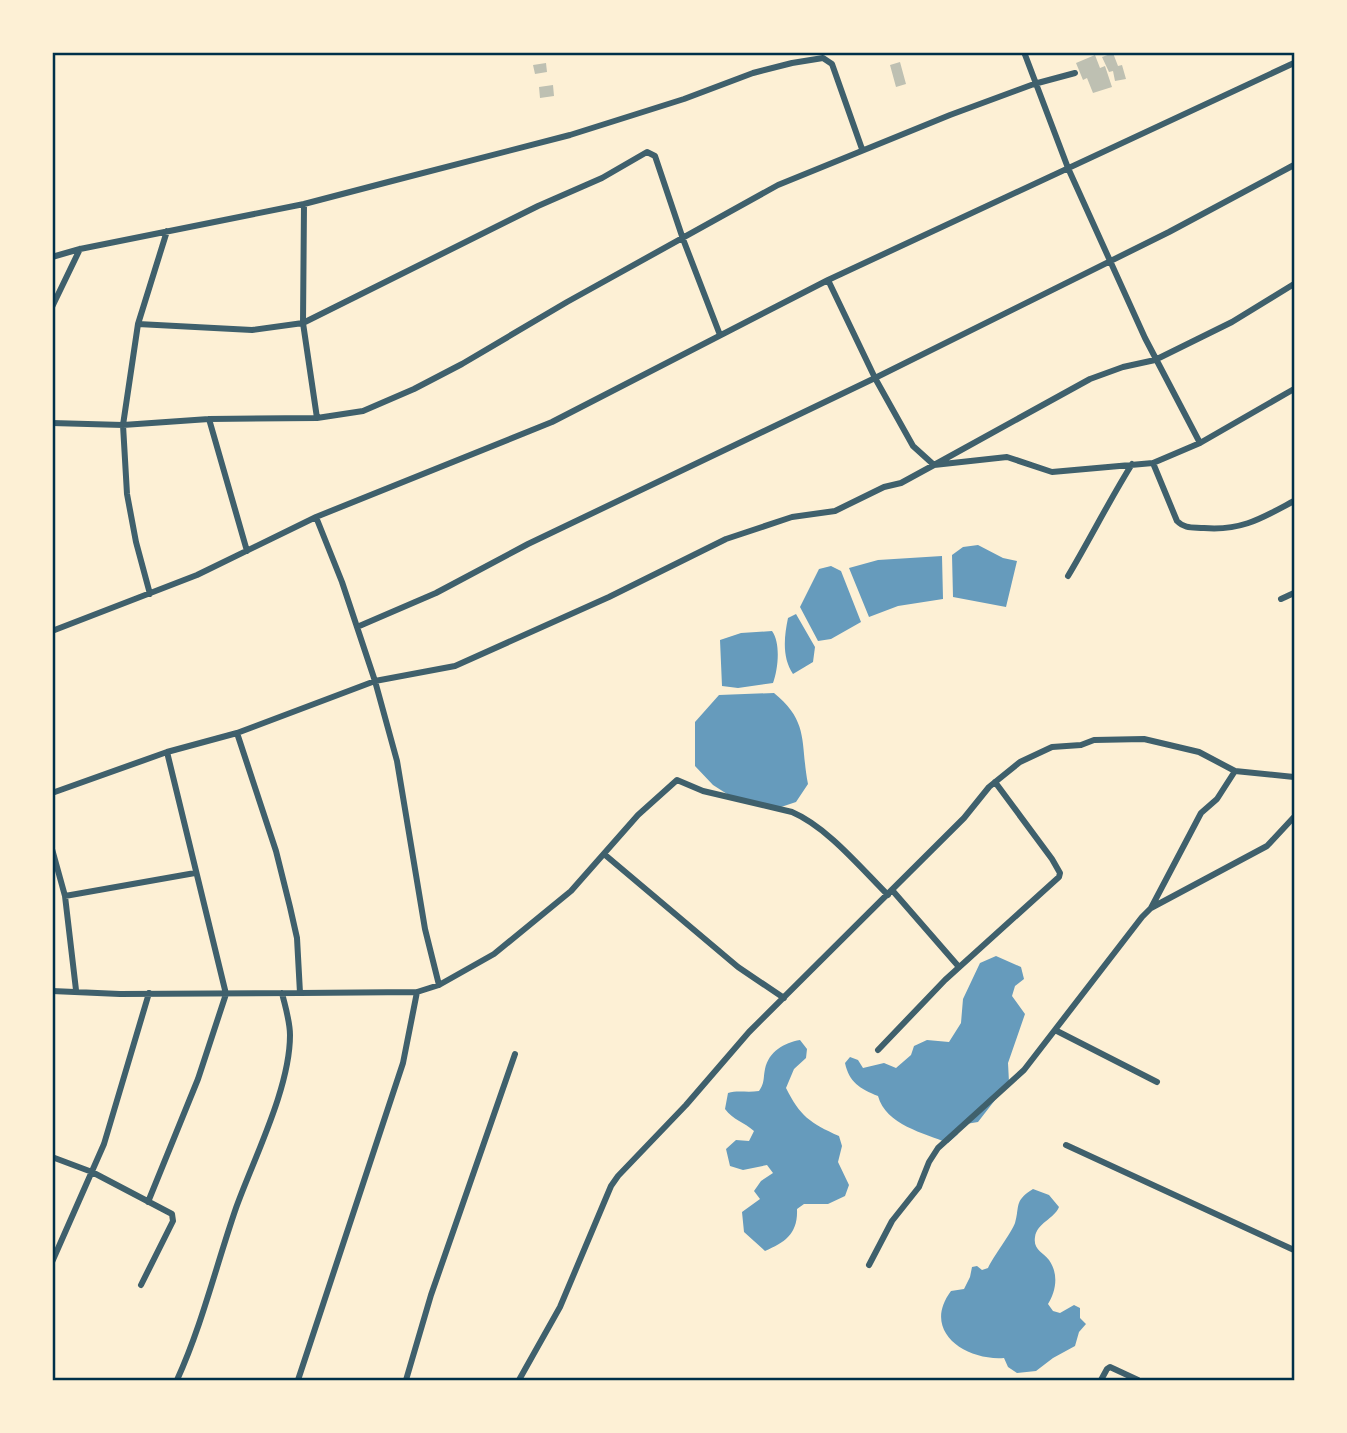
<svg xmlns="http://www.w3.org/2000/svg" width="1347" height="1433" viewBox="0 0 1347 1433" font-family="'IBM Plex Sans',sans-serif">
<style>
.water{fill:#669bbc}
.building{fill:#bec0b2}
.lines{fill:none;stroke-linecap:round;stroke-linejoin:round}
.minor{stroke:#3f606c;stroke-width:6}
.neatline{fill:none;stroke:#003049;stroke-width:2.5}
</style>
<rect width="100%" height="100%" fill="#fdf0d5"/>
<!-- water -->
<path class="water" d="M978 545 1003 558 1017 561 1006 607 953 597 952 555 963 547Z
M942 556 943 599 898 606 869 617 849 568 878 560Z
M831 566 841 571 861 622 831 639 818 641 800 607 819 569Z
M796 614 815 647 813 662 793 674C782 658 784 637 788 618Z
M772 631C781 643 778 670 773 683L738 688 722 686 720 640 741 633Z
M774 693C810 722 800 744 808 784L796 802 778 808 738 801 713 785 695 766V722L719 695Z
M996 956 1021 967 1024 979 1015 986 1012 996 1025 1014 1008 1063 1009 1082 978 1122 960 1125 958 1134 948 1143C924 1133 886 1125 878 1096 860 1089 849 1082 845 1063L850 1057 858 1060 863 1068 884 1063 896 1068 911 1055 914 1046 927 1040 949 1042 961 1023 963 999 980 963Z
M800 1040 807 1049 806 1058 794 1069 786 1088C800 1116 810 1123 839 1136L842 1146 838 1162 849 1185 845 1196 828 1204H804L797 1209C798 1234 785 1242 765 1251L744 1232 742 1212 760 1199 754 1191 761 1181 773 1173 767 1165 743 1170 730 1166 726 1149 736 1140 749 1141 754 1131C744 1122 733 1120 725 1109L728 1093C738 1090 747 1093 759 1091 765 1082 763 1079 765 1069 769 1051 784 1043 800 1040Z
M1033 1189 1049 1195 1059 1207C1054 1219 1037 1223 1035 1237 1033 1250 1043 1252 1049 1260 1059 1274 1056 1291 1048 1304L1053 1311 1060 1313 1074 1305 1080 1308V1318L1086 1324 1079 1332 1075 1346 1053 1358 1036 1371 1017 1373 1008 1367 1004 1358C965 1361 921 1331 951 1291L964 1289 970 1277 972 1267 977 1266 982 1270 988 1268C993 1257 1012 1232 1015 1223 1020 1205 1014 1201 1033 1189Z"/>
<!-- building -->
<path class="building" d="M1113 53 1118 66 1122 65 1126 79 1115 81 1113 71 1109 72 1102 57Z
M1095 55 1100 68 1105 66 1112 87 1093 93 1087 78 1083 80 1076 63Z
M900 62 906 84 896 87 890 65Z
M546 63 547 72 535 74 533 65Z
M553 85 554 96 540 98 539 87Z"/>
<g class="lines">
<!-- minor -->
<path class="minor" d="M1024 52 1068 168 1145 338 1200 443
M304 204 303 323 317 418
M52 257 80 249 304 204 392 181 570 135 684 99 753 73 792 63 823 58 832 64 862 149
M828 280 875 378 913 446 934 465 1090 379 1123 367 1155 360 1232 322 1294 284
M52 307 80 249
M138 324 252 330 303 323 538 206 602 178 647 152 655 156 683 239 720 335
M209 419 247 551
M52 423 123 425 209 419 317 418 363 411 414 389 462 364 567 302 778 185 950 115 1034 84 1075 73
M1153 463 1177 521C1185 529 1193 527 1204 528 1242 531 1262 518 1294 501
M316 517 342 582 375 681 397 761 425 929 439 985
M1068 576C1090 539 1109 501 1132 464
M150 594 136 542 127 494 123 425 138 324 167 231
M1281 599 1294 593
M357 627 436 593 528 544 875 378 1169 232 1294 165
M52 631 197 575 316 517 552 422 828 280 1294 63
M237 733 276 851 290 907 297 938 300 993
M52 793 167 752 237 733 375 681 455 666 609 597 726 539 792 517 835 511 884 487 901 483 934 465 1007 457 1052 472 1153 463 1200 443 1294 389
M52 849 65 896 76 990
M604 854 738 967 784 998
M892 890 959 967
M65 896 195 873
M1151 908 1201 813 1217 799 1235 771
M52 991 120 994 300 993 417 992 439 985 494 954 571 891 638 815 677 780 703 791 792 812C827 827 860 867 888 895
M1055 1030 1157 1082
M878 1050 945 980 1059 877 1060 873 1052 859 995 782
M1066 1145 1294 1250
M52 1157 92 1172 172 1214 173 1221 141 1285
M148 1202 198 1079 226 994 167 752
M52 1262 104 1144 149 993
M869 1265 892 1221 919 1187 929 1162 938 1148 1024 1070 1142 917 1151 908 1267 846 1294 817
M177 1380C202 1325 216 1266 236 1208 254 1158 290 1088 290 1035 290 1021 285 1006 282 993
M298 1380 403 1063 417 992
M406 1380 431 1295 515 1054
M519 1380 560 1307 611 1186 618 1176 686 1105 749 1032 964 818 989 787 1020 762 1052 747 1081 745 1094 740 1144 739 1199 752 1235 771 1294 777
M1101 1380 1107 1369 1110 1367 1138 1380"/>
</g>
<!-- border -->
<rect width="1347" height="1433" fill="none" stroke="#fdf0d5" stroke-width="108"/>
<rect x="54" y="54" width="1239" height="1325" class="neatline"/>
</svg>
